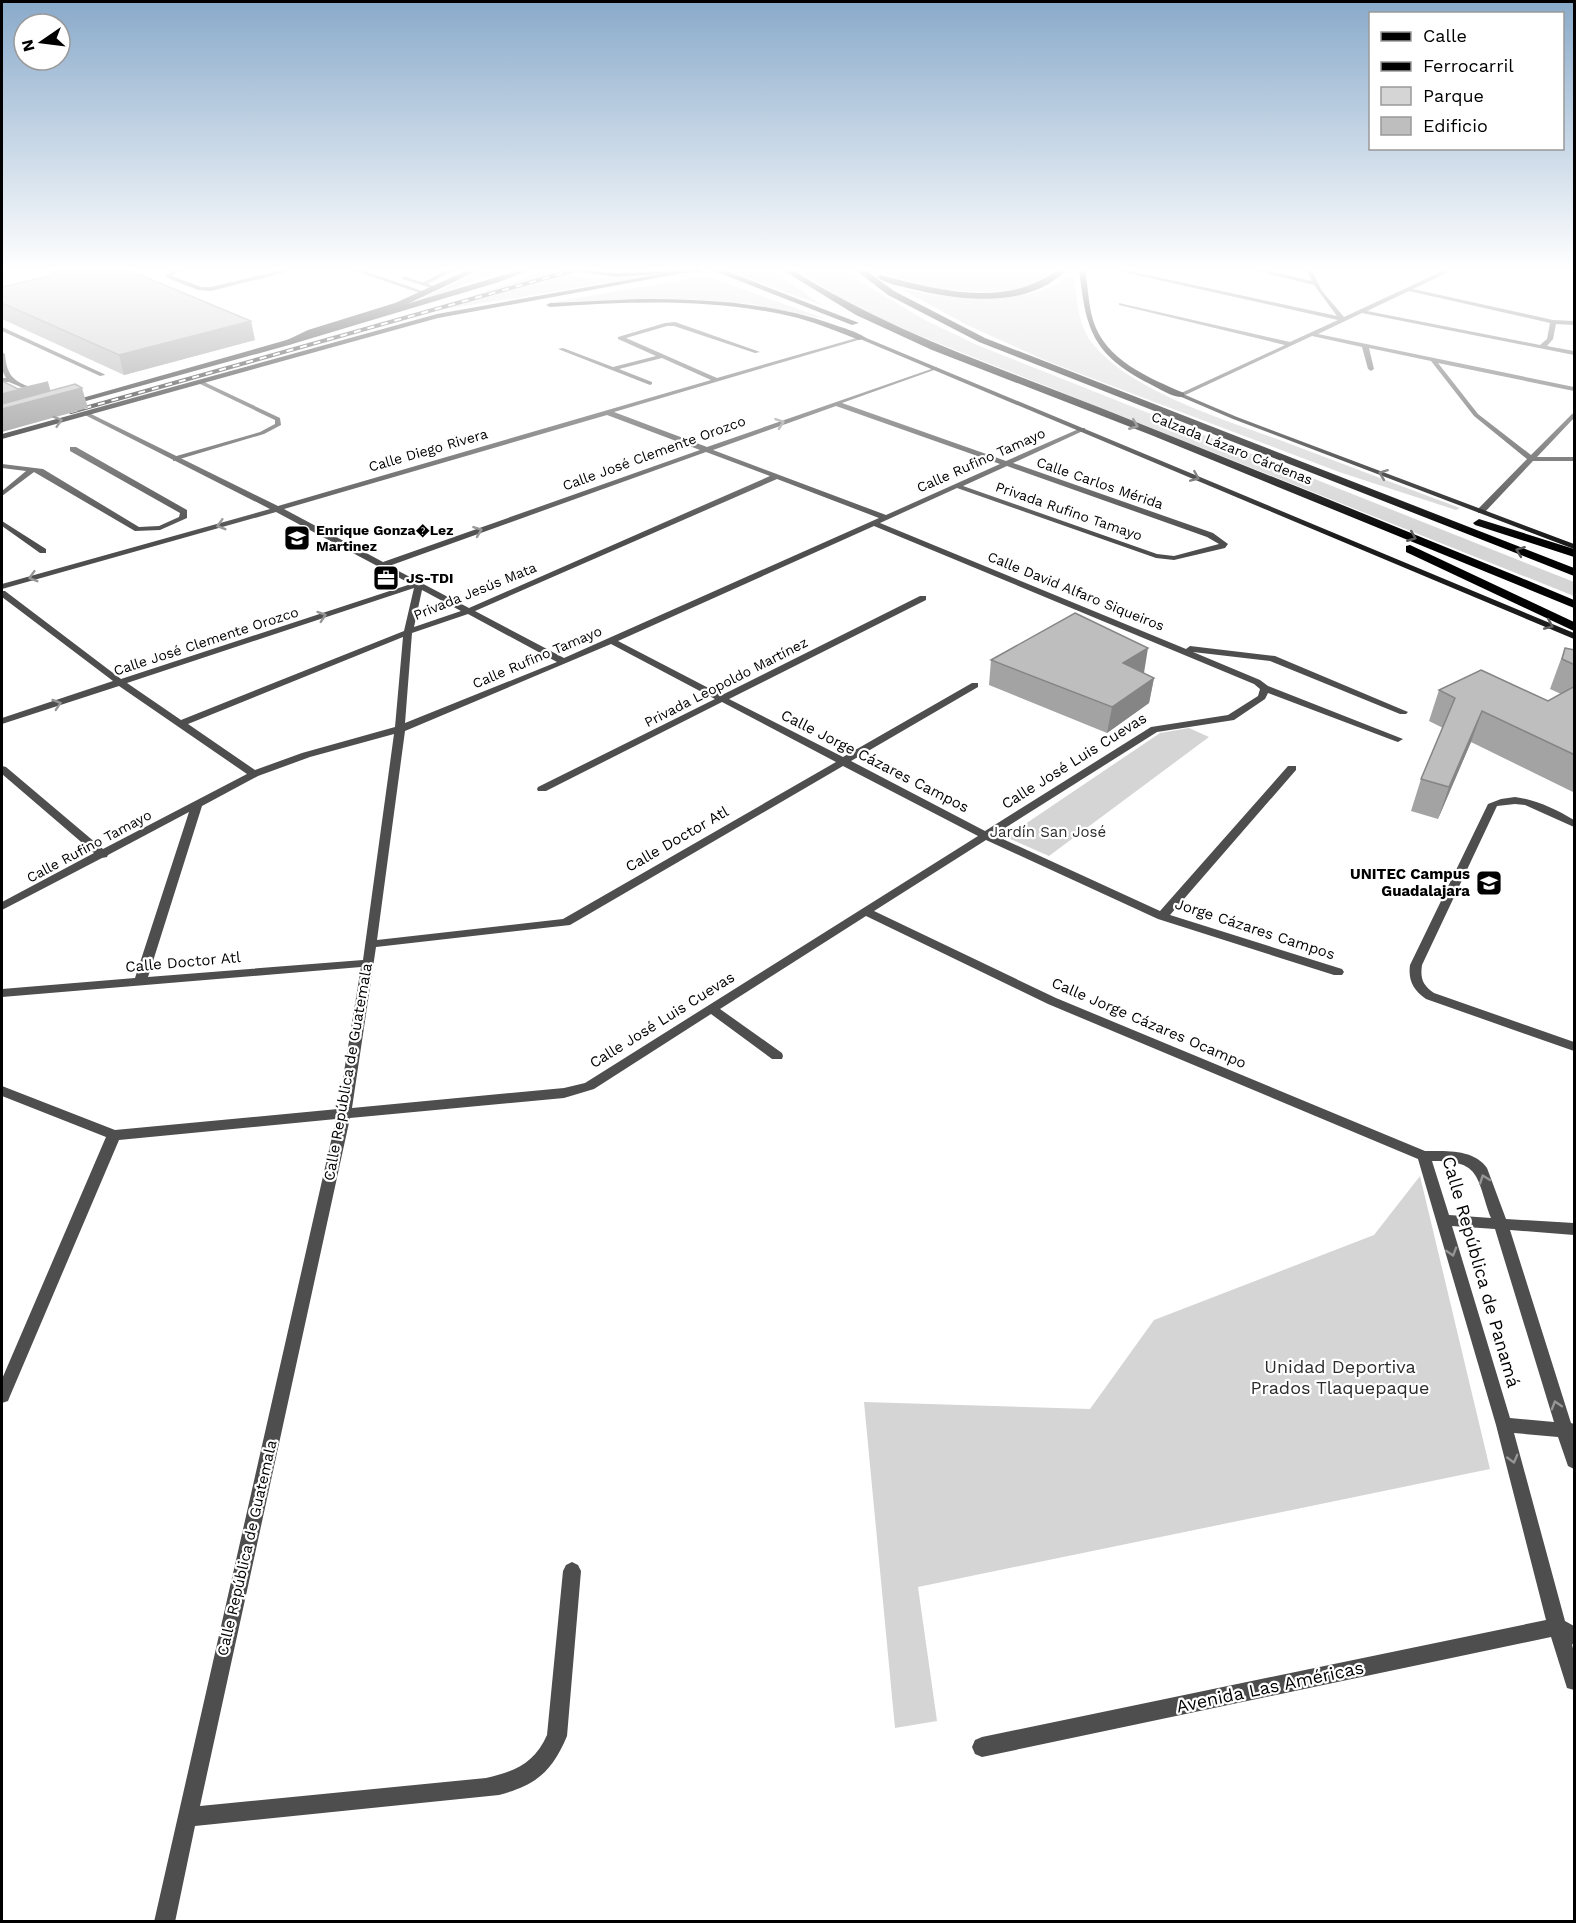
<svg xmlns="http://www.w3.org/2000/svg" width="1576" height="1923" viewBox="0 0 1576 1923" font-family="'Work Sans',sans-serif">
<style>
.green{fill:#d5d5d5}
.lines{fill:none;stroke-linecap:round;stroke-linejoin:round}
.service{fill:#4e4e4e;fill-rule:evenodd}
.minor{fill:#4e4e4e;fill-rule:evenodd}
.secondary{fill:#1b1b1b;fill-rule:evenodd}
.primary{fill:#000;fill-rule:evenodd}
.motorway{fill:#000;fill-rule:evenodd}
.rail-casing{stroke:#000;stroke-width:4}
.rail{stroke:#fff;stroke-width:2;stroke-dasharray:7;stroke-linecap:butt}
.wall{fill:#a3a3a3}
.shaded-wall{fill:#858585}
.building{fill:#bebebe;stroke:#858585;stroke-width:1.5}
.oneway{stroke:#595959}
.oneway2{stroke:#959595}
.oneway3{stroke:#5f5f5f}
.labels{text-anchor:middle;stroke-width:4.5;stroke-linejoin:round;paint-order:stroke}
.far-street-label{font-size:14px;fill:#000;stroke:#fff}
.far-poi-label{font-size:14px;font-weight:bold;fill:#000;stroke:#fff;text-anchor:start}
.street-label{font-size:15px;fill:#000;stroke:#fff}
.park-label{font-size:15px;fill:#2c2c2c;stroke:#fff}
.poi-label{font-size:15px;font-weight:bold;fill:#000;stroke:#fff;text-anchor:end}
.near-street-label{font-size:18px;fill:#000;stroke:#fff}
.near-park-label{font-size:18px;fill:#2c2c2c;stroke:#fff}
</style>
<rect width="100%" height="100%" fill="#fff"/>
<!-- green -->
<path class="green" d="M485 269H507L408 305Z
M734 269H769L824 306 728 271Z
M798 269H839L925 320 977 345 1574 582V596L895 326 838 297Z
M880 269H1049V272C1037 299 953 292 929 287 912 284 895 278 880 269Z
M546 271 584 278H637L421 313Z
M706 276 826 319 751 304 688 299 553 302Z
M1068 277H1074C1077 299 1078 325 1092 343 1131 392 1226 420 1285 442 1343 464 1401 486 1460 508L1456 510 1339 472 1049 362 967 325 901 289C947 298 1029 308 1068 277Z
M1189 728 1209 737 1049 856 1006 837 1160 733Z
M1420 1176 1490 1469 918 1587 937 1721 895 1728 864 1402 1090 1409 1154 1320 1374 1235Z"/>
<g class="lines">
<!-- service -->
<path class="service" d="M449 269H457L425 285 420 284Z
M2 327 104 374 105 375 100 376 2 331Z
M2 352 5 354C7 383 20 382 44 393V395H40L9 382H2V378H6L2 370Z
M198 381H202L280 418 281 425 264 434 173 461V457L260 432 275 424V420L198 383Z
M70 447H76L187 510V518L160 530 135 531 34 472 2 496V491L26 471 2 468V464L43 469 139 527 159 526 179 517 180 513 70 451Z
M2 521 46 549V553H40L2 526Z
M1515 797C1537 800 1555 809 1574 820V827L1525 805 1515 804 1497 806 1422 965C1420 979 1423 985 1434 993L1574 1042V1051L1426 999C1413 990 1408 980 1410 965L1488 804 1501 799Z"/>
<!-- minor -->
<path class="minor" d="M178 269H189L175 273 172 276 201 287H211L287 269H298L211 291 198 290 165 277 171 271Z
M349 269H358L428 293 423 294Z
M1109 269H1120L1337 316 1314 285 1249 269H1260L1312 281 1305 269H1311L1322 291 1344 317 1447 269H1455L1413 289 1553 320 1574 321V325L1556 324 1553 339 1547 346 1574 351V355L1362 313 1318 334 1574 387V391L1438 363 1478 414 1531 455 1572 414 1574 413V418L1537 457H1574V461H1533L1484 513H1478V509L1527 459 1474 416 1431 361 1369 348 1374 369 1371 371 1368 369 1362 347 1312 336 1183 396H1179V394L1285 345 1119 305V303L1290 342 1338 320ZM1409 291 1550 323 1547 339 1540 345 1367 311Z
M402 277H406L440 288 435 289 402 279Z
M675 322 760 352 755 353 674 326H667L626 338 717 378 860 337 865 338 614 412 707 447 937 367V369L842 403 1006 461 1081 428H1085V430L1013 463 1213 533 1228 544 1225 548 1174 560 1156 558 957 488 880 523 1186 649 1190 646 1275 656 1408 712 1406 714H1400L1270 661 1193 652 1260 680 1268 686 1403 739 1398 742 1395 741 1268 693 1265 699 1234 720 1157 732 994 835 1160 911 1288 766H1296V770L1170 915 1342 969 1344 972 1342 975H1334L1158 919 986 840 874 911 1056 998 1425 1151C1446 1151 1474 1149 1487 1168L1506 1219 1574 1223V1235L1510 1230 1571 1423 1574 1424V1469L1568 1466 1558 1437 1514 1433 1565 1621 1574 1626V1645L1572 1644 1574 1653V1690L1567 1688 1551 1637 982 1757 975 1754 972 1747 975 1740 982 1737 1546 1620 1496 1425 1418 1159 1048 1004 866 916 720 1009 782 1053 783 1056 782 1059H772L711 1014 594 1089 564 1098 350 1118 200 1806 486 1778C514 1772 535 1763 547 1735L563 1571 566 1565 572 1562 578 1565 581 1571 567 1736C552 1772 536 1785 499 1795L195 1826 175 1922H154L336 1119 119 1140 10 1396 8 1401 2 1403V1379L106 1137 2 1096V1086L115 1130 338 1109 361 967 2 997V989L135 978 189 812 108 855 107 857 102 858 2 910V902L94 853 2 774V766L6 767 103 849 247 774 119 686 2 724V718L113 681 2 597V591H5L121 679 411 584 276 512 2 589V584L270 509 83 414V412H87L278 506 711 380 662 358 619 369 652 382V384L650 385 558 349 563 348 613 367 656 356 618 339V337L665 323ZM836 406 1000 464 886 515 713 450ZM607 415 700 450 383 562 284 509ZM706 452 770 476 469 608 389 566ZM1007 466 1207 537 1219 544 1174 556 1157 554 963 486ZM777 479 879 518 564 658 475 611ZM874 526 1254 684 1260 689 1258 696 1228 715 1151 727 985 831 851 761 978 687V683H972L843 757 729 699 926 600V596H920L722 695 618 641ZM414 588 404 631 181 720 127 683ZM422 590 461 611 414 627ZM468 614 557 662 405 723 412 633ZM403 637 395 727 302 753 255 770 188 724ZM611 644 715 699 538 787 537 789 538 791H546L722 702 836 762 563 919 377 940 405 731ZM394 734 363 960 148 977 202 806 258 776 310 757ZM843 766 978 836 585 1083 564 1088 352 1108 376 947 570 925ZM1432 1161C1482 1160 1476 1178 1491 1218L1449 1215ZM1452 1226 1495 1229 1554 1422 1510 1418Z"/>
<!-- secondary -->
<path class="secondary" d="M860 337H864L1574 633V639L860 339Z
M1179 394H1183L1237 417 1574 544V549L1233 419 1179 396Z"/>
<!-- primary -->
<path class="primary" d="M523 269H533L499 282 289 345 68 406 61 404 283 341Z
M689 269H705L438 318 2 439V434L437 314Z
M1079 269H1085C1088 286 1088 303 1093 320 1105 360 1149 378 1184 393V397C1173 398 1160 389 1150 384 1092 354 1086 330 1079 269Z
M640 299C704 299 770 302 832 324 843 328 856 331 866 338L859 340C839 332 819 324 798 318 717 298 633 301 550 307L546 305 550 303Z"/>
<!-- motorway -->
<path class="motorway" d="M470 269H481L401 307 314 334 289 345 281 343 308 330 395 303Z
M558 269 615 273 701 270 697 272 615 277Z
M709 269H721L859 323 852 325Z
M781 269H791C888 331 995 366 1101 408 1241 464 1380 520 1519 577L1574 600V608L1151 435 932 350 856 315Z
M854 269H864L894 291 985 338 1574 568V576L979 342 888 295Z
M1055 269H1063V273C1026 309 957 300 912 289 900 286 886 284 877 277L881 275C937 290 1003 308 1055 272Z
M1479 519 1574 549V557L1475 525 1473 523Z
M1410 545 1574 622V631L1406 552V546Z"/>
<defs>
<path id="rail" d="M71 412 578 269"/>
</defs>
<!-- rail casing -->
<use href="#rail" class="rail-casing"/>
<!-- rail -->
<use href="#rail" class="rail"/>
</g>
<!-- wall -->
<path class="wall" d="M50 269 255 340 124 375 2 319V287L52 276Z
M1565 648 1575 650V793L1471 742 1438 819 1411 811 1421 779 1443 728 1429 721 1439 690 1548 701 1561 694 1550 689Z
M991 660 1143 673 1154 678 1149 703 1107 733 989 685Z"/>
<!-- shaded-wall -->
<path class="shaded-wall" d="M251 321 255 340 124 375 119 355Z
M48 382 52 396 82 388 88 408 2 432V394Z
M1148 648 1144 673 1123 663Z
M1154 678 1149 703 1107 733 1112 707Z
M1482 711 1471 742 1438 819 1449 787Z"/>
<!-- building -->
<path class="building" d="M50 269H126L251 321 119 355 2 303V287L61 273Z
M2 381 18 389 48 382 2 394Z
M75 384 82 388 2 409V404Z
M1075 613 1148 648 1123 663 1154 678 1112 707 991 660Z
M1565 648 1575 650V665L1562 659Z
M1481 670 1548 701 1575 686V755L1482 711 1449 787 1421 779 1455 698 1439 690Z"/>
<!-- one-way arrows -->
<defs><path id="oneway-chevron" d="M-2-3.5L2.5 0L-2 3.5" fill="none" stroke-width="1.6" stroke-linecap="round" stroke-linejoin="round" transform="scale(1.5)"/></defs>
<g class="oneway">
<use href="#oneway-chevron" transform="translate(58 421) rotate(-16)"/>
<use href="#oneway-chevron" transform="translate(1134 425) rotate(22)"/>
<use href="#oneway-chevron" transform="translate(1412 537) rotate(22)"/>
<use href="#oneway-chevron" transform="translate(1520 551) rotate(-159)"/>
</g>
<g class="oneway2">
<use href="#oneway-chevron" transform="translate(780 423) rotate(-19)"/>
<use href="#oneway-chevron" transform="translate(221 525) rotate(164)"/>
<use href="#oneway-chevron" transform="translate(478 531) rotate(-20)"/>
<use href="#oneway-chevron" transform="translate(33 577) rotate(164)"/>
<use href="#oneway-chevron" transform="translate(322 616) rotate(-18)"/>
<use href="#oneway-chevron" transform="translate(57 704) rotate(-18)"/>
<use href="#oneway-chevron" transform="translate(1484 1179) rotate(-110)"/>
<use href="#oneway-chevron" transform="translate(1452 1252) rotate(73)"/>
<use href="#oneway-chevron" transform="translate(1556 1405) rotate(-107)"/>
<use href="#oneway-chevron" transform="translate(1513 1459) rotate(75)"/>
</g>
<g class="oneway3">
<use href="#oneway-chevron" transform="translate(1383 474) rotate(-159)"/>
<use href="#oneway-chevron" transform="translate(1195 477) rotate(23)"/>
<use href="#oneway-chevron" transform="translate(1549 625) rotate(23)"/>
</g>
<!-- sky -->
<linearGradient id="sky" x2="0" y2="1"><stop stop-color="#89aaca"/><stop offset="0.5" stop-color="#fff"/><stop offset="1" stop-color="#fff" stop-opacity="0"/></linearGradient>
<rect width="1576" height="538" fill="url(#sky)"/>
<!-- icons -->
<defs>
<symbol id="school-square" viewBox="-11 -11 22 22"><rect x="-9" y="-9" width="18" height="18" rx="4" fill="#000" stroke="#fff"/><path d="M0-5L7-2L0 1L-7-2ZM-4 1L0 2.5L4 1V4Q0 6-4 4Z" fill="#fff"/></symbol>
<symbol id="office-square" viewBox="-11 -11 22 22"><rect x="-9" y="-9" width="18" height="18" rx="4" fill="#000" stroke="#fff"/><path d="M-6-3h4V-5.5h4V-3h4V5H-6ZM-1-4.5V-3h2v-1.5ZM-6 0V1H6V0Z" fill="#fff"/></symbol>
<symbol id="university-square" viewBox="-11 -11 22 22"><rect x="-9" y="-9" width="18" height="18" rx="4" fill="#000" stroke="#fff"/><path d="M0-5L7-2L0 1L-7-2ZM-4 1L0 2.5L4 1V4Q0 6-4 4Z" fill="#fff"/></symbol>
</defs>
<g fill-rule="evenodd">
<use href="#school-square" x="282" y="523" width="30" height="30"/>
<use href="#office-square" x="371" y="563" width="30" height="30"/>
<use href="#university-square" x="1474" y="868" width="30" height="30"/>
</g>
<g class="labels">
<!-- far-street labels -->
<g class="far-street-label">
<text transform="translate(1232 448) rotate(22)" y="5">Calzada Lázaro Cárdenas</text>
<text transform="translate(428 450) rotate(-16)" y="5">Calle Diego Rivera</text>
<text transform="translate(654 453) rotate(-20)" y="5">Calle José Clemente Orozco</text>
<text transform="translate(981 460) rotate(-24)" y="5">Calle Rufino Tamayo</text>
<text transform="translate(1100 483) rotate(19)" y="5">Calle Carlos Mérida</text>
<text transform="translate(1069 511) rotate(19)" y="5">Privada Rufino Tamayo</text>
<text transform="translate(475 591) rotate(-22)" y="5">Privada Jesús Mata</text>
<text transform="translate(1076 591) rotate(22)" y="5">Calle David Alfaro Siqueiros</text>
<text transform="translate(206 641) rotate(-18)" y="5">Calle José Clemente Orozco</text>
<text transform="translate(537 657) rotate(-23)" y="5">Calle Rufino Tamayo</text>
<text transform="translate(726 682) rotate(-27)" y="5">Privada Leopoldo Martínez</text>
<text transform="translate(89 846) rotate(-28)" y="5">Calle Rufino Tamayo</text>
</g>
<!-- far-poi labels -->
<g class="far-poi-label">
<text x="316" y="535">Enrique Gonza�Lez<tspan x="316" dy="16">Martinez</tspan></text>
<text x="406" y="583">JS-TDI</text>
</g>
<!-- street labels -->
<g class="street-label">
<text transform="translate(875 761) rotate(27)" y="5">Calle Jorge Cázares Campos</text>
<text transform="translate(1074 761) rotate(-32)" y="5">Calle José Luis Cuevas</text>
<text transform="translate(677 839) rotate(-30)" y="5">Calle Doctor Atl</text>
<text transform="translate(1255 929) rotate(18)" y="5">Jorge Cázares Campos</text>
<text transform="translate(183 962) rotate(-5)" y="5">Calle Doctor Atl</text>
<text transform="translate(662 1020) rotate(-32)" y="5">Calle José Luis Cuevas</text>
<text transform="translate(1149 1023) rotate(23)" y="5">Calle Jorge Cázares Ocampo</text>
<text transform="translate(348 1072) rotate(-80)" y="5">Calle República de Guatemala</text>
<text transform="translate(247 1548) rotate(-77)" y="5">Calle República de Guatemala</text>
</g>
<!-- park labels -->
<g class="park-label">
<text x="1048" y="837">Jardín San José</text>
</g>
<!-- poi labels -->
<g class="poi-label">
<text x="1470" y="879">UNITEC Campus<tspan x="1470" dy="17">Guadalajara</tspan></text>
</g>
<!-- near-street labels -->
<g class="near-street-label">
<text transform="translate(1481 1272) rotate(74)" y="6">Calle República de Panamá</text>
<text transform="translate(1270 1687) rotate(-12)" y="6">Avenida Las Américas</text>
</g>
<!-- near-park labels -->
<g class="near-park-label">
<text x="1340" y="1373">Unidad Deportiva<tspan x="1340" dy="21">Prados Tlaquepaque</tspan></text>
</g>
</g>
<!-- border -->
<rect width="1576" height="1923" fill="none" stroke="#000000" stroke-width="6"/>
<!-- legend -->
<rect x="1369" y="12" width="195" height="138" fill="#ffffff" stroke="#999999" stroke-width="1.5"/>
<rect x="1381" y="32" width="30" height="9" fill="#000000" stroke="#999999" stroke-width="1.5"/>
<text x="1423" y="42" font-size="18" fill="#000000">Calle</text>
<rect x="1381" y="62" width="30" height="9" fill="#000000" stroke="#999999" stroke-width="1.5"/>
<text x="1423" y="72" font-size="18" fill="#000000">Ferrocarril</text>
<rect x="1381" y="87" width="30" height="18" fill="#d5d5d5" stroke="#999999" stroke-width="1.5"/>
<text x="1423" y="102" font-size="18" fill="#000000">Parque</text>
<rect x="1381" y="117" width="30" height="18" fill="#bebebe" stroke="#999999" stroke-width="1.5"/>
<text x="1423" y="132" font-size="18" fill="#000000">Edificio</text>
<!-- north arrow -->
<g transform="translate(42 42) rotate(256)"><circle r="28" fill="#ffffff" stroke="#999999" stroke-width="1.5"/>
<path d="M0-4.5L10 22L0 15L-10 22Z" fill="#000000"/>
<text y="-9" font-size="16" font-weight="bold" text-anchor="middle" fill="#000000">N</text>
</g>
</svg>
